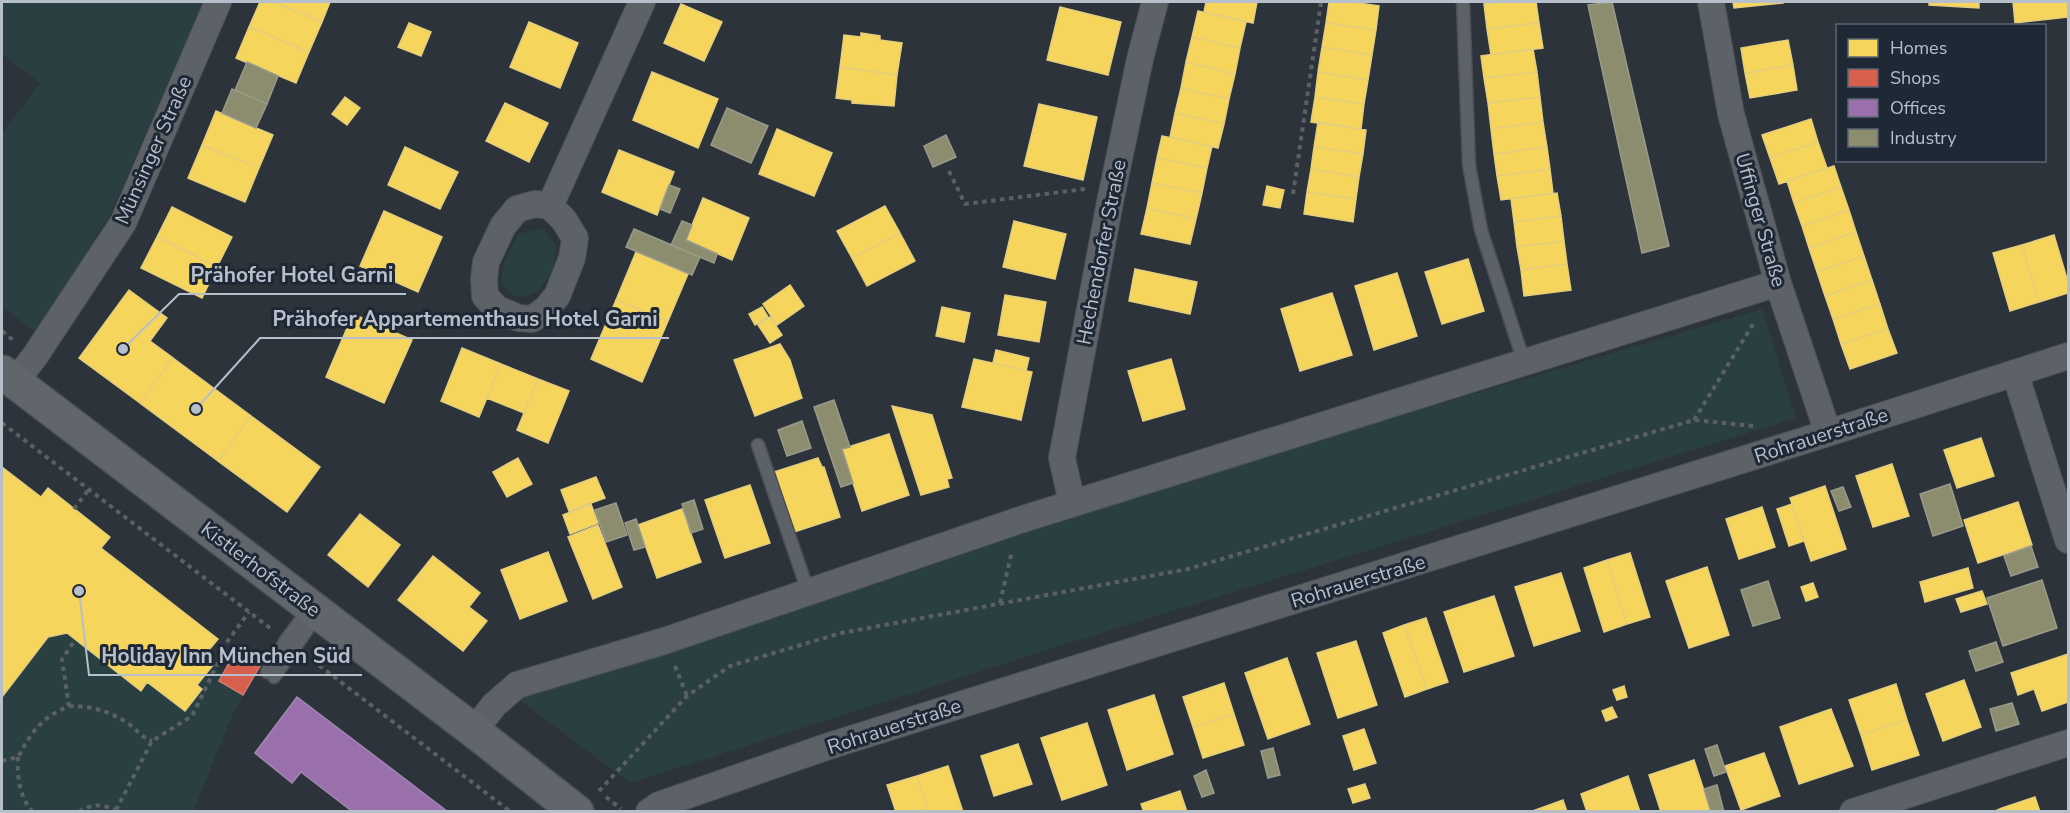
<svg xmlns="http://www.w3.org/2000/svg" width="2070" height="813" viewBox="0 0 2070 813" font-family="'Nunito Sans',sans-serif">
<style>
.green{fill:#2a3f41}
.homes{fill:#f6d55c;stroke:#e3ce7d;stroke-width:1.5}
.shops{fill:#d6604d;stroke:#cd7c72;stroke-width:1.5}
.offices{fill:#9970ab;stroke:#a288b4;stroke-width:1.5}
.industry{fill:#8c8c6e;stroke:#999b8a;stroke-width:1.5}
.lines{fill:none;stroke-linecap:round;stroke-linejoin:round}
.lane-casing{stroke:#4a4f54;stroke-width:15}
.street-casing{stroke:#4a4f54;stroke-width:28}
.secondary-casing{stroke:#4a4f54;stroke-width:36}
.path{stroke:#5b6065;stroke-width:4;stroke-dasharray:4.5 4.5;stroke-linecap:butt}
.lane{stroke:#5d6168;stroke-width:12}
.street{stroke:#5d6168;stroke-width:26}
.secondary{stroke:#61656c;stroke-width:33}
.labels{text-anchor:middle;stroke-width:6;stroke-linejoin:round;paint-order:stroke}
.street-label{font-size:20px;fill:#b7bfca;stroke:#1f2935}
.leader{fill:none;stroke:#b7bfca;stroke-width:2}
.callout-dot{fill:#b7bfca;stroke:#1f2935;stroke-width:2}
.callout-label{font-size:21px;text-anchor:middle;font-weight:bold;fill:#b7bfca;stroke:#1f2935;stroke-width:6;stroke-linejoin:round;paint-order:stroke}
</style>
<rect width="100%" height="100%" fill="#2d333a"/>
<!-- green -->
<path class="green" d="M2 2H203L111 213 37 333 2 307V134L40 83 2 54Z
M543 228 556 245 553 272 538 291 525 297 514 296 502 285 503 264 518 234Z
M1762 309 1796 418 1056 647 630 783 517 698 681 647 1111 501Z
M67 633 140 690 147 682 202 689 197 685 213 665 223 673 219 681 243 695 232 716 193 812 2 811V697L48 637Z"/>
<!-- homes -->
<path class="homes" d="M260 2H273L322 22 309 52 249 27Z
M273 2H330L322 22Z
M1206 2H1257L1253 23 1204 12Z
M1329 2H1352L1379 6 1376 30 1326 23Z
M1502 2H1536L1539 23 1487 29 1484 4Z
M1733 2H1783V3L1734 8Z
M1929 2H1979V8L1929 5Z
M2013 2H2068V17L2015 23Z
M681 4 722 22 704 61 664 43Z
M1060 7 1121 22 1108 75 1047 60Z
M1198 11 1246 22 1240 48 1192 37Z
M529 22 578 43 560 88 510 67Z
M409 23 431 32 421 56 398 47Z
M1326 23 1376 30 1372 55 1322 47Z
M1539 23 1543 48 1491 55 1487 29Z
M249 27 309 52 296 83 236 58Z
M861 33 880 36V40L902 43 897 75 840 67 844 35 861 37Z
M1192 37 1240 48 1235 74 1186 62Z
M1788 40 1793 65 1745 73 1741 48Z
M1322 47 1372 55 1368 80 1318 72Z
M1533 49 1537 72 1484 78 1481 56Z
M1186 62 1235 74 1229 99 1181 88Z
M1793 65 1797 90 1750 98 1745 73Z
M840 67 897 75 894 106 852 103V100L836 98Z
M652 72 718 99 698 148 633 120Z
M1318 72 1368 80 1364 104 1315 97Z
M1537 72 1540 97 1488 103 1484 78Z
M1181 88 1229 99 1224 124 1175 113Z
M345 97 360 108 347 125 332 114Z
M1315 97 1364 104 1361 129 1311 122Z
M1540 97 1543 122 1491 129 1488 103Z
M505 103 548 123 529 162 486 141Z
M1039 104 1097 117 1083 180 1024 166Z
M216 111 273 135 259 168 202 145Z
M1175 113 1224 124 1218 148 1170 137Z
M1811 119 1818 142 1770 158 1762 135Z
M1318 122 1366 130 1363 154 1314 147Z
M1543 122 1547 147 1494 154 1491 129Z
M777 129 832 153 814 196 759 174Z
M1162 136 1212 146 1207 168 1157 158Z
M1818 142 1827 168 1779 184 1770 158Z
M202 145 259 168 245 202 188 178Z
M405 147 458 172 440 209 388 185Z
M1314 147 1363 154 1359 177 1311 169Z
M1547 147 1550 169 1497 176 1494 154Z
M619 150 674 172 657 215 602 192Z
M1157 158 1207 168 1202 193 1152 183Z
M1834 166 1841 187 1794 203 1787 181Z
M1311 169 1359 177 1356 199 1307 192Z
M1550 169 1553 193 1501 200 1497 176Z
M1152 183 1202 193 1196 219 1147 208Z
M1267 186 1284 190 1280 208 1263 205Z
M1841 187 1849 210 1802 226 1794 203Z
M1307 192 1356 199 1353 222 1304 214Z
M1557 193 1561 216 1514 222 1511 199Z
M703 198 749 218 732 260 686 240Z
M885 206 900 233 852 258 837 231Z
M172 207 232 237 217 267 157 237Z
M1147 208 1196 219 1190 244 1141 234Z
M1849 210 1856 232 1809 248 1802 226Z
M384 211 442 237 418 292 360 266Z
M1561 216 1564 241 1517 247 1514 222Z
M1014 221 1066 234 1055 279 1003 267Z
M1856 232 1864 256 1817 272 1809 248Z
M900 233 915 261 867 286 852 258Z
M2054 235 2068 282V293L2039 302 2022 245Z
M157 237 217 267 202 298 141 268Z
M1564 241 1567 264 1521 270 1517 247Z
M2022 245 2039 302 2010 311 1993 253Z
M636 252 688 274 668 321 616 300Z
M1864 256 1872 280 1825 296 1817 272Z
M1468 259 1484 311 1442 324 1425 272Z
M1567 264 1571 290 1524 296 1521 270Z
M1135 269 1197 282 1190 314 1129 301Z
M1397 273 1417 336 1374 350 1355 286Z
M1872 280 1880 304 1833 319 1825 296Z
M790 285 804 306 777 325 763 304Z
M129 290 167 318 150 341 173 358 140 403 79 358Z
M1332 293 1352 355 1300 371 1281 309Z
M1005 295 1046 302 1039 342 998 335Z
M616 300 668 321 642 382 591 359Z
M1880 304 1888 329 1841 344 1833 319Z
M762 307 768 317 755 325 749 314Z
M942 307 970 313 964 342 936 336Z
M353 314 412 340 384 403 326 377Z
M770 317 782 335 770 343 758 325Z
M1888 329 1897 353 1850 369 1841 344Z
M780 344 790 360 802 398 755 416 734 360Z
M462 348 501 364 479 417 441 401Z
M996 350 1029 358 1026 371 993 363Z
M173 358 251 416 218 461 140 403Z
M974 359 1032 372 1021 420 962 407Z
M1171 359 1185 409 1143 421 1128 371Z
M501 364 538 379 524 413 487 398Z
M538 379 569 391 548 443 517 430Z
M892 406 932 415 952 478 947 479 949 487 921 495Z
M251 416 320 467 287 512 218 461Z
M889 434 909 495 862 511 842 449Z
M1981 438 1994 476 1957 488 1944 450Z
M518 458 532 484 507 497 493 472Z
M818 458 822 467H824L840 517 794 532 774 472Z
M1892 464 1909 516 1873 527 1856 476Z
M2 467 41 497 48 488 110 537 101 548 218 639 203 657 213 665 197 685 202 689 185 711 147 682 141 691 67 633 48 637 2 697Z
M596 477 605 498 569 511 561 490Z
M750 485 770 543 725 558 705 500Z
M1825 486 1846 549 1811 561 1790 498Z
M2018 502 2032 545 1978 563 1964 520Z
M591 504 598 523 570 534 563 515Z
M1792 504 1804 541 1789 546 1777 509Z
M1762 507 1775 547 1739 559 1726 519Z
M682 509 701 562 657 578 638 525Z
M360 514 400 545 368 587 328 555Z
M598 525 622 587 593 599 568 537Z
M548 552 567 601 520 619 501 570Z
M1630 553 1650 617 1627 624 1607 560Z
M433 556 480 593 469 607 487 621 463 651 398 600Z
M1607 560 1627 624 1604 632 1584 568Z
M1707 567 1729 635 1689 648 1666 581Z
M1968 568 1973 588 1925 602 1920 582Z
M1561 573 1580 631 1534 646 1515 587Z
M1813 583 1818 597 1806 601 1801 587Z
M1982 591 1987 604 1961 612 1956 599Z
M1494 596 1514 656 1464 672 1444 612Z
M1426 618 1448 682 1427 689 1404 625Z
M1404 625 1427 689 1405 697 1383 633Z
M1356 641 1377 705 1338 718 1317 653Z
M2068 654V702L2042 711 2034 689 2018 695 2011 673Z
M1287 658 1310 724 1268 739 1245 673Z
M1964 680 1981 727 1943 741 1926 694Z
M1224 683 1234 714 1193 727 1183 697Z
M1896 684 1907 720 1861 735 1849 700Z
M1624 686 1627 697 1617 700 1613 690Z
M1154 695 1173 754 1127 770 1108 710Z
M1612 707 1617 717 1606 721 1602 711Z
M1831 709 1853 766 1799 784 1780 727Z
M1234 714 1244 745 1203 758 1193 727Z
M1907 720 1919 755 1872 770 1861 735Z
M1087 723 1107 785 1062 800 1041 738Z
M1364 729 1376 763 1354 770 1343 736Z
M1018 744 1032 784 994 796 981 756Z
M1764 753 1780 796 1741 810 1725 766Z
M1694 760 1711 812H1661L1649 775Z
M948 766 963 812H928L917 776Z
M917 776 928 812H896L887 785Z
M1628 776 1640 812H1587L1581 794Z
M1365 784 1370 798 1353 803 1348 789Z
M1180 791 1187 812H1144L1141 804Z
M2035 797 2040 812H1993L2002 808Z
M1563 800 1567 812H1530Z"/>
<!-- shops -->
<path class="shops" d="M234 654H240L260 666 243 695 219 681Z"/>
<!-- offices -->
<path class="offices" d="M297 697 405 779 448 812H353L301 772 292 783 255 753Z"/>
<!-- industry -->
<path class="industry" d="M1612 2 1669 246 1642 253 1588 5Z
M247 62 278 76 267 104 235 90Z
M232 89 267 104 256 128 222 113Z
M727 108 768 126 751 163 711 145Z
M946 135 956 157 933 167 924 146Z
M669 185 680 189 670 213 660 209Z
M682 221 692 225 686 240 717 254 714 263 671 245Z
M634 229 700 257 692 275 626 247Z
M834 400 850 447 842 449 853 483 841 487 814 407Z
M802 421 811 448 787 456 778 430Z
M1950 484 1963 526 1933 536 1920 494Z
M1843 487 1851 507 1839 511 1831 491Z
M694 500 703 529 691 533 682 504Z
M616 503 627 535 606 542 595 510Z
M636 519 645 547 634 550 625 523Z
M2031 546 2038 567 2011 576 2004 556Z
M2042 580 2057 628 2003 646 1987 598Z
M1768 581 1780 618 1753 626 1741 590Z
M1996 642 2003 662 1976 671 1969 651Z
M2012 703 2019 724 1996 731 1990 709Z
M1717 745 1726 772 1714 776 1705 749Z
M1273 748 1280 775 1268 778 1261 751Z
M1206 770 1214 793 1202 797 1194 776Z
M1717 785 1724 812H1711L1704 789Z"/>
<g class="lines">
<defs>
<path id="lane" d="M1463 2 1469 165 1481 230 1524 362
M758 445 808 591
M267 672 286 640 310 608
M274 677 318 614"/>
<path id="street" d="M1711 2 1731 114 1778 283 1828 433
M535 204 550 206 564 220 575 238 572 258 557 296 546 309 532 319 519 318 497 309 485 296 484 279 486 262 503 226 517 209Z
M550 206 642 2
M2015 373 2068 540
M15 382 35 356 123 223 218 2
M1072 503 1062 458 1110 202 1140 59 1155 2
M474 731 494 705 517 685 664 641 1020 520 1778 283
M649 812 659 805 829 746 1828 433 2068 356
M1853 812 2068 743"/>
<path id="secondary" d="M2 372 474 731 577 812"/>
</defs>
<!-- lane casing -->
<use href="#lane" class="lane-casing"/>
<!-- street casing -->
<use href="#street" class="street-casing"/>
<!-- secondary casing -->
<use href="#secondary" class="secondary-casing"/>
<!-- path -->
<path class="path" d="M949 171 965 204 1085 189
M1293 194 1321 2
M2 331 13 340
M1694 420 1755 321
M2 423 270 628
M74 509 89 489
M1000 603 1012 551
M312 660 511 812
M675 666 687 696
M69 706C91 706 110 711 129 724 137 730 141 737 152 741
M18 757C17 776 19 797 33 812
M2 761 18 757C32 731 41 718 69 706L62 659 75 640
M599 791 687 696 730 666 841 633 1188 569 1694 420 1753 426
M606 797 621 809
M116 810 152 741 192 716 219 661 221 650 249 612
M79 812C92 803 104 804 117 811"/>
<!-- lane -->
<use href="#lane" class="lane"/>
<!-- street -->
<use href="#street" class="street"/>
<!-- secondary -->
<use href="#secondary" class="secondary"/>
</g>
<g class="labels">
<!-- street labels -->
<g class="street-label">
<text transform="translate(153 150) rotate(-66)" y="7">Münsinger Straße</text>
<text transform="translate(1761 220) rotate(74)" y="7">Uffinger Straße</text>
<text transform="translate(1101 252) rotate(-79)" y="7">Hechendorfer Straße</text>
<text transform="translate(1821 435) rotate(-18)" y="7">Rohrauerstraße</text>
<text transform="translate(261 569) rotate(37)" y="7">Kistlerhofstraße</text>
<text transform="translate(1358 581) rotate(-17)" y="7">Rohrauerstraße</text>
<text transform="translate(894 726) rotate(-18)" y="7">Rohrauerstraße</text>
</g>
</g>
<!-- callouts -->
<path class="leader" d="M123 349L179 294H406M196 409L260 338H669M79 591L89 675H362"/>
<g class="callout-dot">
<circle cx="123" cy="349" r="6"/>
<circle cx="196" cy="409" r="6"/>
<circle cx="79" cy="591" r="6"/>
</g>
<g class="callout-label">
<text x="292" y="282">Prähofer Hotel Garni</text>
<text x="465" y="326">Prähofer Appartementhaus Hotel Garni</text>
<text x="226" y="663">Holiday Inn München Süd</text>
</g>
<!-- border -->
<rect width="2070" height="813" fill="none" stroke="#b7bfca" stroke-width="6"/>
<!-- legend -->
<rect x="1836" y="24" width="210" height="138" fill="#1f2935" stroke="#5c6571" stroke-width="1.5"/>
<rect x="1848" y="39" width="30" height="18" fill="#f6d55c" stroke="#5c6571" stroke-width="1.5"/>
<text x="1890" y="54" font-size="18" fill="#b7bfca">Homes</text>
<rect x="1848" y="69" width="30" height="18" fill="#d6604d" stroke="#5c6571" stroke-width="1.5"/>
<text x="1890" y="84" font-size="18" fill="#b7bfca">Shops</text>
<rect x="1848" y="99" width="30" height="18" fill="#9970ab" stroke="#5c6571" stroke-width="1.5"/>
<text x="1890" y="114" font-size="18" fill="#b7bfca">Offices</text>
<rect x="1848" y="129" width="30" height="18" fill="#8c8c6e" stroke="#5c6571" stroke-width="1.5"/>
<text x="1890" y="144" font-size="18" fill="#b7bfca">Industry</text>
</svg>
